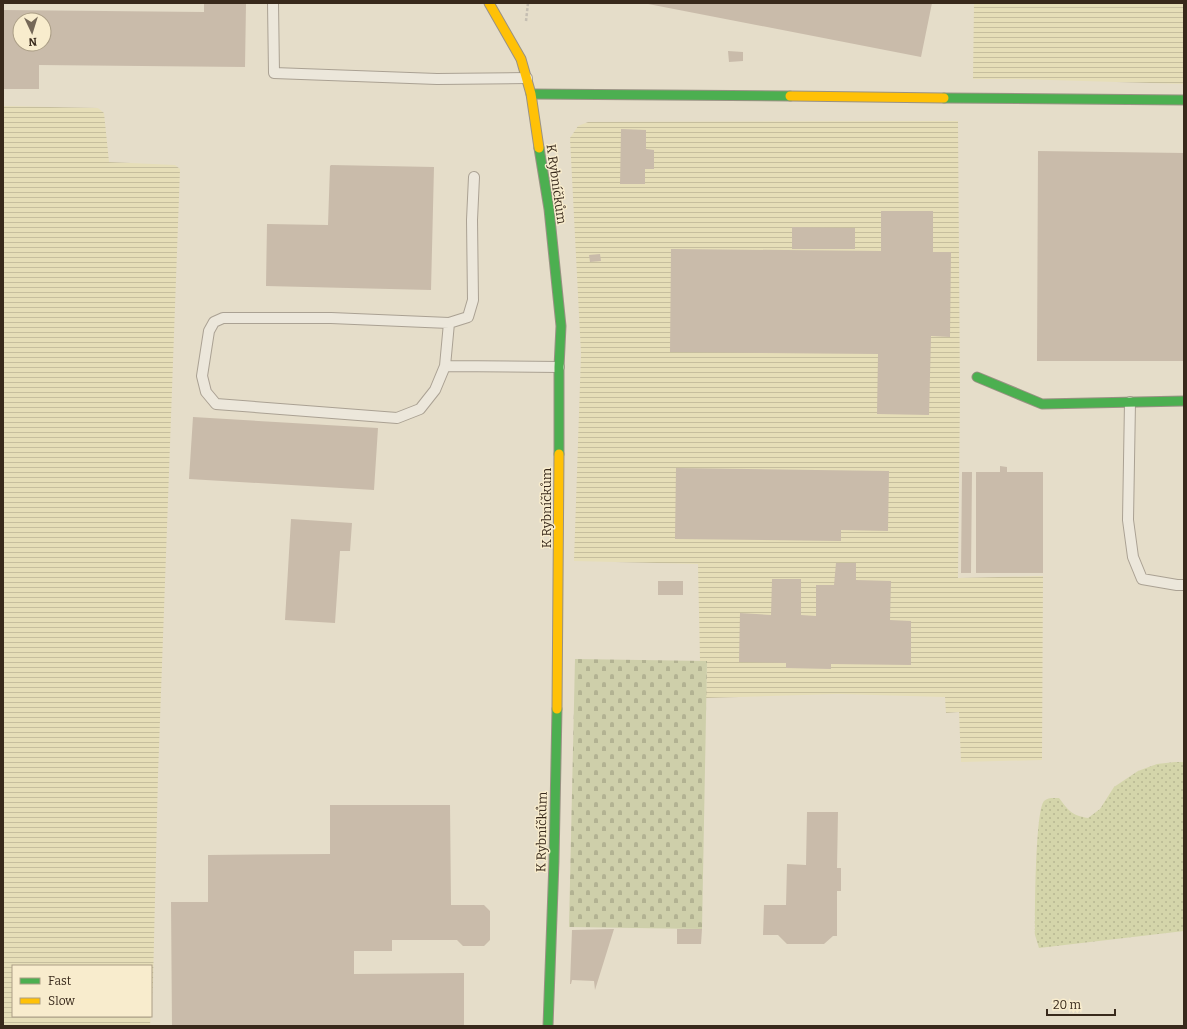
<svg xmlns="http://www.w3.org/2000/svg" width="1187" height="1029" viewBox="0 0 1187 1029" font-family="Bitter,serif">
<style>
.farmland{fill:url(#farmland-rules);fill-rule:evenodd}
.grass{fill:url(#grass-dots)}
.cemetery{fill:url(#cemetery-stones)}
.building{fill:#c9bbaa;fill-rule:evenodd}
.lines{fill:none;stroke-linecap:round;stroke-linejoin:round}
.lane-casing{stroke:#aaa193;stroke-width:12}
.fast-casing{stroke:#999183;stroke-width:11}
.slow-casing{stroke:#999183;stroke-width:11}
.path{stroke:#c5beb2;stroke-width:2.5;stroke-dasharray:3 2;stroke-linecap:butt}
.lane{stroke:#ece7db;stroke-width:10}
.fast{stroke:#4caf50;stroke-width:9}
.slow{stroke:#ffc107;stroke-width:9}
.labels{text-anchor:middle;stroke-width:3;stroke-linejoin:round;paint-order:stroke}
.street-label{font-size:13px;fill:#38291b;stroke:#f8eccd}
</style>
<defs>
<pattern id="farmland-rules" width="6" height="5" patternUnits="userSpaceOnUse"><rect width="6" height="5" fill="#e6deb8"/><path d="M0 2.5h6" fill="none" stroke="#c6be9e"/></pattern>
<pattern id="grass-dots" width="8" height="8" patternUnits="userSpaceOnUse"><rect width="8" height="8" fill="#d4d5aa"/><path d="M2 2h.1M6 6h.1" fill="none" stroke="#b7b792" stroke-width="1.8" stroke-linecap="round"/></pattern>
<pattern id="cemetery-stones" width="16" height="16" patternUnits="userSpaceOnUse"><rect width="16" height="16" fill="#cecfaa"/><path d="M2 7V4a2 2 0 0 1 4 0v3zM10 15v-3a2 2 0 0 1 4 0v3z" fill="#b2b292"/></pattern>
</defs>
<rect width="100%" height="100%" fill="#e5ddc9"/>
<!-- farmland -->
<path class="farmland" d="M974 3H1184V84L1014 79H973Z
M3 106 98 108 104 113 109 162 175 165 180 169 158 775 153 982 150 1026H3ZM13 966H151V1016H13Z
M958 121 960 396 958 578 1043 576 1042 760 961 762 959 712 946 713 945 697 838 694 706 698 707 662 700 661 698 564 574 561 581 354 570 138 578 126 588 122Z"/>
<!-- grass -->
<path class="grass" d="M1175 762H1184V931L1039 948 1035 935C1035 916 1035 811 1044 801 1048 797 1054 798 1059 798 1069 811 1071 815 1088 818L1100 809 1114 787 1138 771 1157 764Z"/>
<!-- cemetery -->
<path class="cemetery" d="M575 659 707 661 702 929 569 927Z"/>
<!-- building -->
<path class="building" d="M204 3H246L245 67 39 65V89H3V10L204 12ZM20 20H44V44H20Z
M643 3H932L921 57Z
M728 51 743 52V61L729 62Z
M621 129 646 130V149L654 150V169H645V184H620Z
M1038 151 1184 153V361H1037Z
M331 165 434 167 431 290 266 286 267 224 328 225 330 166Z
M881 211H933V252H951L950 337 931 336 929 415 877 414 878 354 670 352 671 249 881 251Z
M792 227 855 228V249H792Z
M600 254 601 261 590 262 589 255Z
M193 417 378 428 374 490 189 479Z
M1000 466 1007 467V472H1043V573H976V472H1000Z
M676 468 889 471 888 531 841 530V541L675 539Z
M962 472H972L971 573H961Z
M291 519 352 523 350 551H340L335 623 285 620Z
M836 563H856V580L891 581 890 620 911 621V665L831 664V669L786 668V663L739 662 740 613 771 615 772 579H801V615L816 616V585H834Z
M658 581H683V595H658Z
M330 805H450L451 905H484L490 911V940L484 946H463L457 940H392V951H354V974L464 973V1025L172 1026 171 902H208V855L330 854Z
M807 812H838L837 868H841V891H837V936H833L824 944H787L778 935H763L764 905H786L787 864 806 865Z
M614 929 595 990 594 981 572 980 571 984H570L572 930Z
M677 929H702L701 944H677Z"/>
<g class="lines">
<defs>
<path id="lane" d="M273 3 274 73 437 79 527 78
M449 323 445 366 435 390 420 409 397 418 216 404 206 392 202 376 209 331 214 322 223 318H331L449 323 468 317 473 300 472 220 474 177
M445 366 559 367
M1130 402 1128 520 1133 557 1142 579 1177 585H1184"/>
<path id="fast" d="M531 94 790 96
M944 98 1184 100
M539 148 549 209 561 326 559 367V454
M977 377 1042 404 1184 401
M548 1026 554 861 557 709"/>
<path id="slow" d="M489 3 521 59 531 94 539 148
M790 96 944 98
M557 709 559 454"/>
</defs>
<!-- lane casing -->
<use href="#lane" class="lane-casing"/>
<!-- fast casing -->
<use href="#fast" class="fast-casing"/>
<!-- slow casing -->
<use href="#slow" class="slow-casing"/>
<!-- path -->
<path class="path" d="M526 21 528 3"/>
<!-- lane -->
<use href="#lane" class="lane"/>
<!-- fast -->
<use href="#fast" class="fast"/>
<!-- slow -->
<use href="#slow" class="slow"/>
</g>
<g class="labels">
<!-- street labels -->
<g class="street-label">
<text transform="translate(557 184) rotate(82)" y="5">K Rybníčkům</text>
<text transform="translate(546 508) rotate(-90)" y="5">K Rybníčkům</text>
<text transform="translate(541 832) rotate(-89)" y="5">K Rybníčkům</text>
</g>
</g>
<!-- border -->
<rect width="1187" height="1029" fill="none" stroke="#38291b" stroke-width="8"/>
<!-- legend -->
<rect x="12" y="965" width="140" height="52" fill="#f8eccd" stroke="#ab9e86"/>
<rect x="20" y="978" width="20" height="6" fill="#4caf50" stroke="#ab9e86"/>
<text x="48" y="985" font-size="12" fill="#38291b">Fast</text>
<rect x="20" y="998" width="20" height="6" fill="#ffc107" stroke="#ab9e86"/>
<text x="48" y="1005" font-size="12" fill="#38291b">Slow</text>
<!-- north arrow -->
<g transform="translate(32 32) rotate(176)"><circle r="19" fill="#f8eccd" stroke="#ab9e86"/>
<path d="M0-3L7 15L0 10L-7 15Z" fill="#756858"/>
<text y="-6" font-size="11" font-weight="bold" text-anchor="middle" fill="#38291b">N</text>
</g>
<!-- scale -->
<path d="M1047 1009v6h68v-6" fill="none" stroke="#38291b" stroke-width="2"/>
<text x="1053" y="1009" font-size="12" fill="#38291b" stroke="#f8eccd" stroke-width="3" paint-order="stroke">20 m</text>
</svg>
